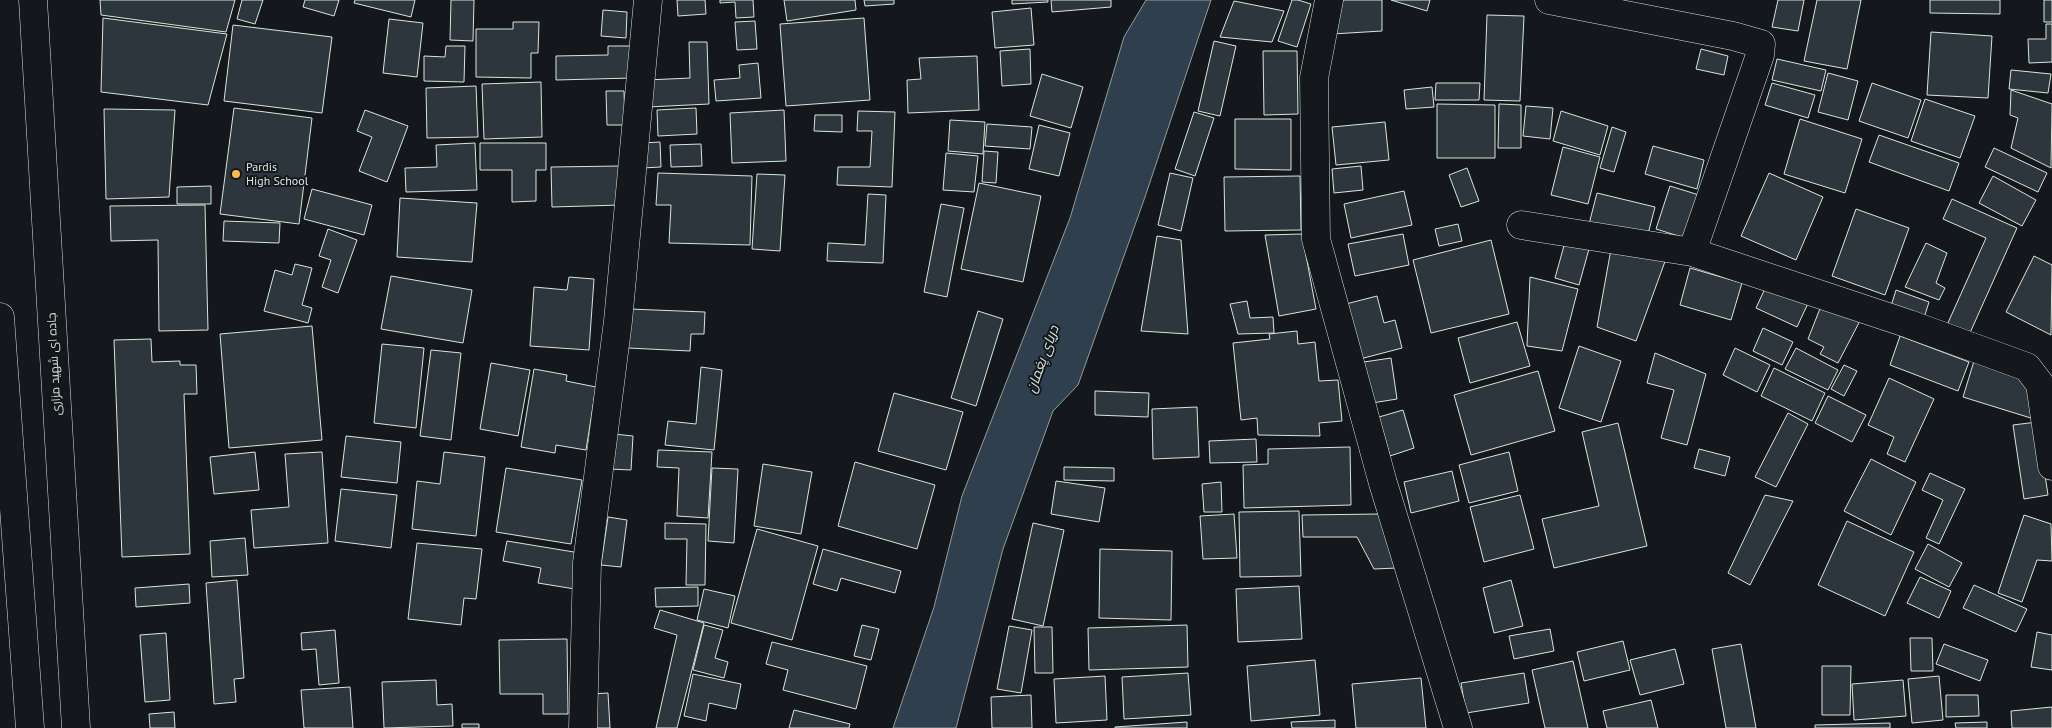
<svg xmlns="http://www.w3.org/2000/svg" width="2052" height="728" viewBox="0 0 2052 728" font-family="'PT Sans',Cairo,sans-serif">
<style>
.water{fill:#2f3f4d;stroke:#939e99}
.building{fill:#2c363c;stroke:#d8e6dc}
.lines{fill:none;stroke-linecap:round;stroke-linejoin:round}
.minor-casing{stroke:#d8e6dc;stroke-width:29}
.major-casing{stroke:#d8e6dc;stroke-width:29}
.minor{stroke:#14181c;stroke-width:28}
.major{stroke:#14181c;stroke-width:28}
.poi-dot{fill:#ffb74d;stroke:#14181c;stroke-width:2}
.labels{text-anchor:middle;stroke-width:4;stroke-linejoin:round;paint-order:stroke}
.poi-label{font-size:12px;fill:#d8e6dc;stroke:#14181c;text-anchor:start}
.street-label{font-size:12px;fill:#d8e6dc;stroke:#14181c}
.water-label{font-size:14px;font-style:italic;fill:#d8e6dc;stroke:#14181c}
</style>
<rect width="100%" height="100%" fill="#14181c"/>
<!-- water -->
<path class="water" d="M1146 0H1211L1145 197 1078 385 1053 411 1003 549 956 728H893L934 607 962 496 1070 218 1124 37Z"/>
<!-- building -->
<path class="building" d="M100 0H235L226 32 101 15Z
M242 0H263L255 24 237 19Z
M305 0H339L334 16 303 7Z
M355 0H415L411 17 354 3Z
M451 0H474L473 41 450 40Z
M677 0H705L706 14 678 16Z
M720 0H753L754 17 736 18 735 2 720 3Z
M784 0H855L856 10 787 21Z
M864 0H894V4L865 6Z
M1012 0H1048V2L1012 4Z
M1051 0H1111V7L1052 12Z
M1292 0H1298L1311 4 1297 47 1278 41Z
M1341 0H1382V31L1332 34Z
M1391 0H1430L1427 11Z
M1778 0H1804L1798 31 1772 27Z
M1817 0H1861L1847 69 1804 61Z
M1930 0H2000V14L1930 13Z
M2044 0H2052V22H2044Z
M1234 1 1284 11 1272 42 1220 37Z
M1031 8 1034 45 995 48 992 12Z
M603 10 627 12 626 38 601 36Z
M1487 15 1524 16 1520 101 1484 100Z
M103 18 227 34 208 105 101 92Z
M864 18 870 100 786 106 780 24Z
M389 19 423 23 417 77 383 73Z
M755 21 757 49 737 50 735 22Z
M513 22H539L538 53H531V78L476 77V29H513Z
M2046 24H2052V62L2029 63 2028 39H2046Z
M233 25 332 37 322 113 224 101Z
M1931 32 1992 36 1988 98 1927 95Z
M1214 41 1236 46 1220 116 1198 111Z
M689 42H707L709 104 648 107 647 80 690 78Z
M446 46H465L464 82 424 81V56L445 57Z
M608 46H631L632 78 556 80V56L608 55Z
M1030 49 1031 84 1002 86 1000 51Z
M1701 49 1728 56 1724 75 1696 69Z
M1263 51H1297L1298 114 1264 115Z
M977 56 979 110 908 113 907 80 921 79 919 58Z
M1777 59 1826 70 1821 91 1772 80Z
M758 63 761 98 716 101 714 80 740 78 739 65Z
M2011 70 2051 74 2048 93 2009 89Z
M1828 73 1858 81 1848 120 1818 112Z
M1042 74 1083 87 1071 128 1030 116Z
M541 82 542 137 484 139 482 84Z
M1436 83H1480L1479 100H1435Z
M1772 83 1815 95 1808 118 1765 105Z
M1872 83 1921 100 1908 138 1859 121Z
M476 86 478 137 427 138 426 88Z
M1432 87 1434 107 1406 109 1404 90Z
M2011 90 2052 104 2051 168 2011 148 2018 118 2010 115Z
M606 91H624L625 125H607Z
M1925 99 1975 116 1960 158 1911 141Z
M1437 104 1495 105V158H1437Z
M1499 104 1521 105V148H1498Z
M1526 106 1553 108 1550 139 1523 136Z
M234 108 312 118 299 224 220 214Z
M696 108 697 134 658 136 657 110Z
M104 109 175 110 169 197 106 199Z
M365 110 408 126 387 182 359 171 372 137 357 131Z
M784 110 786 161 732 163 730 113Z
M858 111 895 112 892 187 837 185 838 167H870L872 131H857Z
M1561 111 1608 126 1600 155 1553 141Z
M1194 112 1214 118 1195 176 1175 169Z
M815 115H842V132L814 131Z
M1235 119H1291V170L1235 169Z
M1800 119 1862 139 1845 193 1784 174Z
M950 120 985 122 983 154 948 151Z
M1385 122 1389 160 1336 165 1332 127Z
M987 124 1032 127 1030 149 985 146Z
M1039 125 1070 133 1059 176 1029 169Z
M1612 127 1626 132 1614 172 1600 168Z
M1879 135 1959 163 1949 191 1869 162Z
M660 142 661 167 642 168 641 143Z
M475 143 477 190 406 192 405 168 437 167 436 145Z
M480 143H546V170H536V201L512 202V170H480Z
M701 144 702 166 671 167 670 145Z
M1653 146 1704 160 1697 189 1645 174Z
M1563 147 1600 157 1588 204 1551 195Z
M1994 148 2047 173 2038 192 1985 167Z
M984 151 998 152 996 183 982 182Z
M946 153 978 156 974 192 943 190Z
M620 166 621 205 552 207 551 167Z
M1361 166 1363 190 1334 193 1332 169Z
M1467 168 1479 201 1461 207 1449 175Z
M658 173 752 176 750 245 669 243 671 205H656Z
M1170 173 1193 178 1181 231 1158 225Z
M1769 173 1823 197 1796 260 1741 236Z
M757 174 785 175 780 251 752 249Z
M1300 176 1301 230 1225 231 1224 177Z
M1993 176 2036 200 2022 226 1979 203Z
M979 183 1041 196 1023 282 961 269Z
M211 186V204H177V187Z
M1670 186 1699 195 1685 238 1656 229Z
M312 189 372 205 364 235 304 219Z
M1404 191 1412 225 1351 238 1344 204Z
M1597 193 1655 207 1647 238 1589 224Z
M868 194 886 195 883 263 827 261 828 243 865 245Z
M400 198 477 203 472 262 397 257Z
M1952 199 2017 228 1969 335 1947 325 1986 238 1943 219Z
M941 204 964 208 947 297 924 292Z
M205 205 208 330 159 331 158 240 111 241 110 206Z
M1856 209 1909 228 1885 295 1832 276Z
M224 221 280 223 279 243 223 241Z
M1458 224 1462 241 1439 246 1435 229Z
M328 229 357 240 338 293 322 287 331 260 319 256Z
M1302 234 1316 309 1279 316 1265 235Z
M1403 234 1409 265 1355 276 1348 244Z
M1157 236 1181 240 1188 334 1141 331Z
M1491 240 1509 314 1431 333 1413 260Z
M1565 242 1589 249 1579 285 1555 278Z
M1926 243 1947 253 1936 283 1945 288 1939 300 1905 287Z
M1611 249 1667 256 1636 341 1597 327Z
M2034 256 2052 265 2051 335 2006 312Z
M295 264 312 268 302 305 312 308 308 323 264 311 275 270 292 275Z
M1690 268 1742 283 1731 320 1680 305Z
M391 276 472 290 463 343 381 329Z
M569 277 594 279 589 350 530 346 534 287 567 290Z
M1530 277 1578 289 1562 351 1527 346Z
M1769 280 1810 299 1797 327 1756 308Z
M1896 290 1929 302 1924 318 1891 306Z
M1377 296 1384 323 1395 320 1402 348 1360 359 1346 304Z
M1247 301 1250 318 1273 317 1274 333 1238 334 1230 304Z
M1821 306 1862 317 1838 363 1820 354 1824 347 1808 339Z
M630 309 705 312 704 334H691L690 351 628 348Z
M978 311 1003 319 976 406 951 398Z
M1517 322 1530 366 1470 383 1458 338Z
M312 326 322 440 229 448 220 334Z
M1763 328 1793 342 1782 365 1753 351Z
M1297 331 1298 344 1315 342 1319 381 1338 380 1342 421 1319 423 1320 436 1258 435 1257 418 1241 420 1233 343 1270 339 1269 334Z
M1900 336 1969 362 1958 391 1890 365Z
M151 339 152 362 180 361V365H196L197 394H184L190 554 122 557 114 340Z
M382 344 424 348 416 428 374 423Z
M1579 346 1621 361 1601 422 1559 408Z
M1735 348 1770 365 1757 392 1723 375Z
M1796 348 1838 370 1828 390 1785 369Z
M431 350 461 353 451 440 420 436Z
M1655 353 1706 374 1687 445 1661 438 1674 390 1647 383Z
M1391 358 1397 399 1372 403 1364 362Z
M1974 361 2025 374 2034 419 1963 397Z
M491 363 530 370 518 436 480 429Z
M1844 365 1857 371 1844 396 1831 389Z
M701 367 722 370 714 450 665 445 668 421 696 424Z
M1774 368 1825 393 1812 421 1761 396Z
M534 369 567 375 566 381 596 387 586 450 556 445 555 453 521 447Z
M1538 371 1555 431 1471 455 1454 395Z
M1889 378 1934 399 1905 462 1887 454 1894 437 1868 425Z
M1095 391 1149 393 1148 417 1095 415Z
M894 393 963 412 946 470 878 451Z
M1828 396 1866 415 1852 442 1815 423Z
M1197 407 1199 457 1153 459 1152 409Z
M1403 410 1414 448 1390 456 1379 417Z
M1788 413 1808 424 1776 487 1755 477Z
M2037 422 2048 495 2024 499 2013 425Z
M1618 423 1647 546 1554 568 1542 519 1599 506 1582 432Z
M614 434 633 436 631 470 610 469Z
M346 436 401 442 397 483 341 477Z
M1256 439 1257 462 1210 463 1209 441Z
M1350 447 1351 505 1244 508 1243 465 1268 464V449Z
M1699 449 1730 457 1725 476 1694 468Z
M658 450 712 452 708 518 677 516 679 468 657 467Z
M255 452 259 490 214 494 210 457Z
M322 452 328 543 254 548 251 510 289 507 285 454Z
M444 452 485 457 476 536 412 529 417 481 440 484Z
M1509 452 1518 491 1469 503 1459 465Z
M1871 459 1916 482 1891 535 1844 511Z
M855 462 935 485 917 549 838 526Z
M763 464 812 472 801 534 754 526Z
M1064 467 1114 468V481L1064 480Z
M506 468 582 480 571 544 496 532Z
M712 468 738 469 734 543 708 541Z
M1452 471 1459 501 1411 513 1404 482Z
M1930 473 1965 489 1939 544 1926 538 1943 500 1922 490Z
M1056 481 1105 488 1099 522 1051 514Z
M1221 482 1222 512H1204L1202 484Z
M341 489 397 495 391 548 335 541Z
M1520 495 1534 549 1484 562 1470 507Z
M1765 495 1793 501 1750 585 1728 573Z
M1299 511 1301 576 1240 577 1239 512Z
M1234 514 1237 558 1203 559 1200 516Z
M1380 514 1397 568 1374 569 1357 537H1303L1302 515Z
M2024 515 2051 524 2052 561 2037 560 2022 602 1998 593Z
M608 517 627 520 621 567 601 565Z
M1847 521 1914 552 1885 616 1818 585Z
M665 523 706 524 705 585H686L687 539H665Z
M1033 523 1064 530 1043 626 1012 619Z
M757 529 818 546 792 640 731 623Z
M245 538 248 575 212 577 210 541Z
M507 541 580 553 575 589 538 583 541 568 503 561Z
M417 543 482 549 476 599 464 598 461 625 408 619Z
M1928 544 1962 563 1949 587 1915 569Z
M823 549 901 571 895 593 841 578 837 591 813 584Z
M1100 549 1172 551 1171 620 1099 618Z
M1920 577 1951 591 1939 618 1907 603Z
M237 580 244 678 234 679 236 702 214 704 206 583Z
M1511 580 1523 626 1494 633 1483 588Z
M189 584 190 603 136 607 135 588Z
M1974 585 2027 609 2016 632 1963 608Z
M1299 586 1302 639 1238 642 1236 589Z
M698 587V606L656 607 655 588Z
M704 589 735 596 728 628 697 620Z
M660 610 704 623 677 728H656L677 635 654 628Z
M704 625 723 630 715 658 728 662 724 678 693 670Z
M862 625 879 629 871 660 854 656Z
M1187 625 1188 667 1089 670 1088 628Z
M1009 626 1032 630 1021 693 997 689Z
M1034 627H1052L1053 673H1035Z
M1550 629 1554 651 1514 659 1509 636Z
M335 630 339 683 319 685 316 649 302 650 301 633Z
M2037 632 2052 635V670L2031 667Z
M166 633 170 700 145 702 140 635Z
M1910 638H1932L1933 671H1911Z
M567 639 568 714H543V694H500L499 640Z
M1623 641 1630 670 1584 681 1577 652Z
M772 642 867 666 856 709 783 690 788 670 766 664Z
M1741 644 1756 728H1726L1712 649Z
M1944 644 1988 660 1980 681 1936 664Z
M1675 649 1684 684 1640 695 1630 660Z
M1315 660 1320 715 1251 721 1247 666Z
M1573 661 1588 728H1545L1532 670Z
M1822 666H1851L1850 715H1822Z
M1188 673 1191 715 1124 719 1122 677Z
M1524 673 1529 703 1466 713 1461 683Z
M693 674 741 684 736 709 709 703 706 721 684 716Z
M1105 676 1107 720 1056 723 1054 679Z
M1939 676 1943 720 1912 723 1908 679Z
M1421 678 1426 728H1356L1352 684Z
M436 680 437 705 452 704 453 726 384 728 382 682Z
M1903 680 1906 716 1854 720 1852 684Z
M350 687 353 728H304L301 690Z
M608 693 610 728H591L590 694Z
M1031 695 1032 728H992L991 697Z
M1946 695H1978L1979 716 1946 717Z
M1651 700 1658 728H1607L1603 711Z
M2052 707V728H2012L2011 711Z
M794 710 850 724 849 728H789Z
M174 712 175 728H150L149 714Z
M1335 720V728H1292L1291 722Z
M1187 722V728H1115V727Z
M1987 722V728H1956L1955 723Z
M1890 723V728H1815V725Z
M462 724H479V728H462Z"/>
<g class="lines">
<defs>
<path id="minor" d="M1329 0 1314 78 1316 239 1383 483 1458 728
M1549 0 1733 36 1761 44 1760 55 1692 252
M1521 225 1692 252 1909 324 2027 367 2040 384 2052 466
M583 728 587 563 618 321 648 0"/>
<path id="major" d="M33 0 76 728
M0 317 30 728"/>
</defs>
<!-- minor casing -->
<use href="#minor" class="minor-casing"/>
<!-- major casing -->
<use href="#major" class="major-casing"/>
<!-- minor -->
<use href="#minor" class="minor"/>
<!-- major -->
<use href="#major" class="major"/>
</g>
<!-- markers -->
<circle class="poi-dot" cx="236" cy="174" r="5"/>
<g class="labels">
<!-- poi labels -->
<g class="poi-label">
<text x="246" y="171">Pardis<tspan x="246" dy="14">High School</tspan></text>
</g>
<!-- street labels -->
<g class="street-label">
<text transform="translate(54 364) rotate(-93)" y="4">جاده ای شهید مزاری</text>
</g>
<!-- water labels -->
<g class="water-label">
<text transform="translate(1042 359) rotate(-70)" y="5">دریای پغمان</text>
</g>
</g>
</svg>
